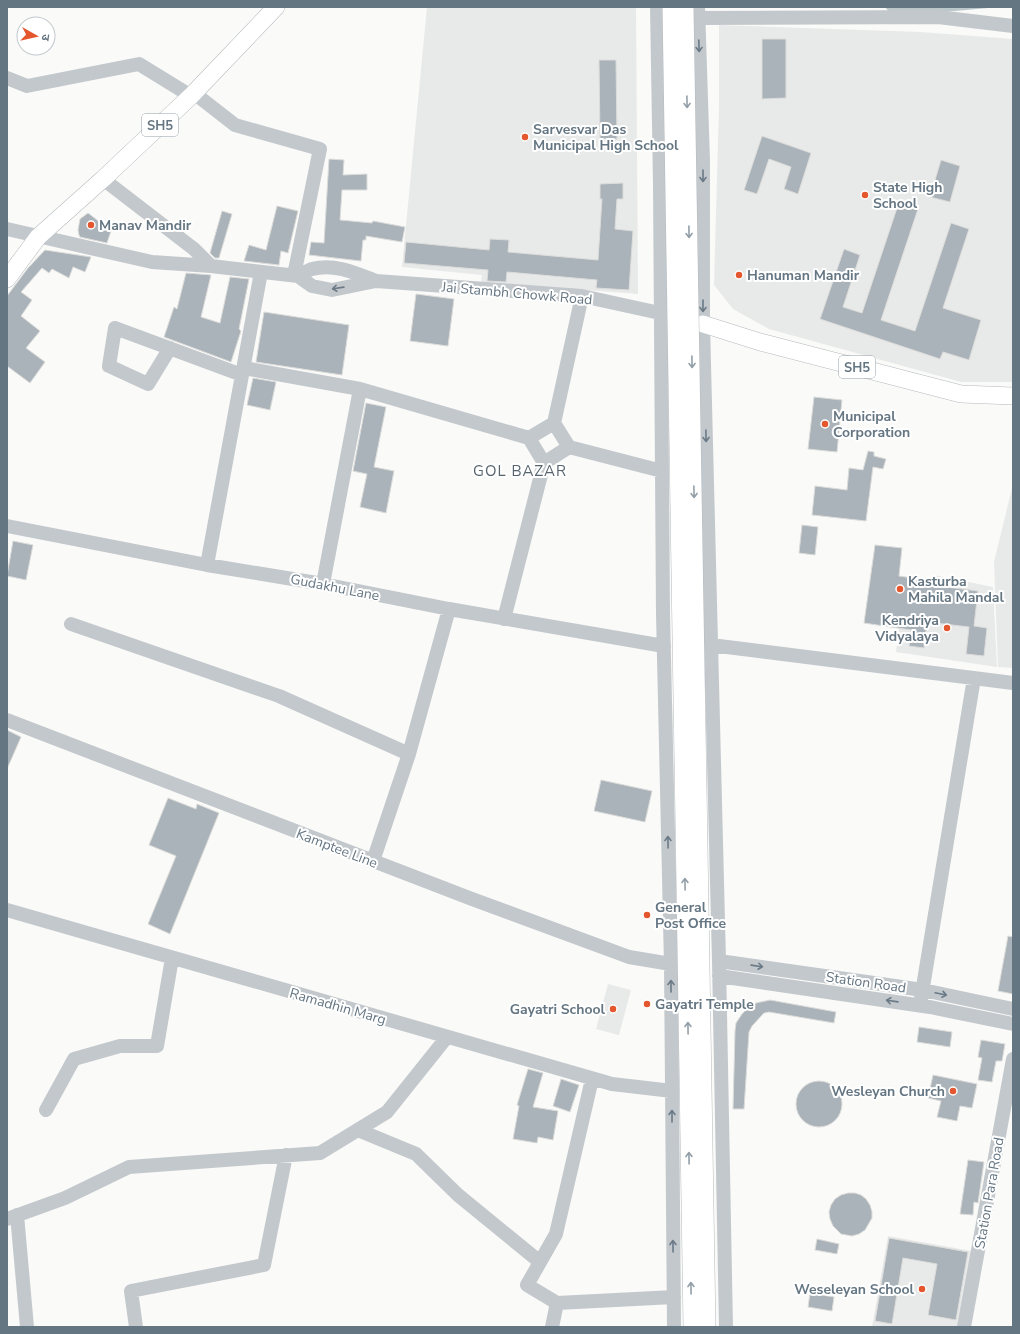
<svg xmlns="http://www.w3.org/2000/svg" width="1020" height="1334" viewBox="0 0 1020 1334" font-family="'Nunito Sans','Noto Sans Devanagari',sans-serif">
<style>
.built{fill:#e8e9e9}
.water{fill:#bbc7cb}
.building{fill:#aab3b9;stroke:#dcdcda}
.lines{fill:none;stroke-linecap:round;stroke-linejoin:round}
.major-casing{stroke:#b5babe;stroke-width:18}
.minor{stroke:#c3c8cc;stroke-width:14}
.major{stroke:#fff;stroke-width:17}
.major-bridge-casing{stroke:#b5babe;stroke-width:18;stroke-linecap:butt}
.major-bridge{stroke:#fff;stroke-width:17}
.oneway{stroke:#6a7a87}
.oneway2{stroke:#939fa8}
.poi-dot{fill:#e4572e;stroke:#fff;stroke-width:1.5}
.labels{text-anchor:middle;stroke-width:4;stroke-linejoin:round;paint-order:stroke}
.shield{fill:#fff;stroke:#939fa8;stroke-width:1}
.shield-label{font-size:13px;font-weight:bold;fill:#657683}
.poi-label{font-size:14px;font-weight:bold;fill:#657683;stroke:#fff;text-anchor:start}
.street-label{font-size:14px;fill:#657683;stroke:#fff}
.neighbourhood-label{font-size:15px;letter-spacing:1px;fill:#57646e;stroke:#fff}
</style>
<rect width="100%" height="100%" fill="#fafaf8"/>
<!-- built -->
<path class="built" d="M427 7H636L638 294 481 282 482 275 402 267Z
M719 25 920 32 1013 39V382H961L769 329 733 309 714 285 719 106Z
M1013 484V668L998 667 994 562Z
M934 575 993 587 997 667 896 652 903 600 930 604Z
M608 984 631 990 619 1035 596 1029Z
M888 1236 972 1251 958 1327H872Z"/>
<!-- water -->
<path class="water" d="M885 7H999L955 11 891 14Z"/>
<!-- building -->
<path class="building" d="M762 39H786V98L762 99Z
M599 60H616L617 139H600Z
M762 136 811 153 798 194 784 189 791 167 769 159 757 194 744 190Z
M329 159 344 160 343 175 367 174V190H342L340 220 372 223 373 221 405 227 402 242 366 236V240H363L361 261 309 255 311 242 324 243Z
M941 160 960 166 950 202 930 197Z
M623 183V199H617L615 229 633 231 629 290 596 288 597 280 507 272 506 282 487 281 488 270 404 263 406 242 489 250 490 239 509 240 508 252 598 260 602 199H600V184Z
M899 202 918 209 881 320 915 331 951 223 969 229 943 308 981 320 969 360 943 352 940 359 820 319 844 249 860 255 843 307 862 313Z
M277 206 298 211 288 253 281 251 279 265 244 261 249 245 266 250Z
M222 211 232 214 219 258H215L210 253Z
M88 213 111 231 107 243 80 237 79 235 78 230 80 219Z
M45 250 91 257 85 272 73 267 69 278 52 269 49 273 42 268 21 292 32 300 21 316 40 331 26 348 45 362 30 383 7 366V296L28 268Z
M186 273 211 275 201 317 220 323 230 277 249 279 239 329 241 331 231 362 164 337 174 307 177 309Z
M416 294 454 299 448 346 410 341Z
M264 312 349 325 342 375 256 362Z
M253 378 276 382 270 410 247 405Z
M814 397 842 400 837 452 808 449Z
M366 403 386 407 374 467 394 471 386 513 360 507 367 474 353 471Z
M868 451 874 452V456L886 459 883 469 873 467 866 521 812 515 815 486 847 490 849 468 863 470Z
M802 525 818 527 815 555 799 553Z
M13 541 33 545 26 580 7 576Z
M875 545 902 548 899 576 932 581 931 585 978 591 974 626 987 628 984 656 966 654 969 627 927 622 924 648 909 646 911 630 864 623Z
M7 730 21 737 7 769Z
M601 780 652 791 645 822 594 811Z
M168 798 196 809 197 804 219 813 170 934 148 924 176 856 149 845Z
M1008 936 1013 937V994L998 991Z
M770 1000 836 1012 834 1023 769 1012 764 1013 752 1026 749 1032 744 1109H733L735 1031 736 1023 742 1014 748 1008 756 1003Z
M919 1027 952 1032 950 1047 917 1042Z
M981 1040 1005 1044 1002 1061H996L992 1082 978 1080 982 1058 978 1057Z
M528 1069 543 1073 533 1107 558 1111 553 1140 538 1137 537 1143 513 1139 519 1106 517 1105Z
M933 1075 977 1084 972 1108 960 1106 957 1121 937 1117 941 1101 928 1098Z
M561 1079 579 1085 570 1112 553 1106Z
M796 1104a23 23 0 1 1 46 0a23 23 0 1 1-46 0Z
M968 1160 984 1162 978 1203 974 1202 973 1215 960 1214Z
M848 1193H855L861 1195 866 1199 870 1205 872 1212V1218L865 1230 859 1234 852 1236 841 1234 833 1226 830 1219 829 1212 831 1205 835 1199 841 1195Z
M889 1238 968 1252 956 1320 928 1315 937 1264 903 1258 892 1324 875 1321Z
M817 1239 839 1244 837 1254 815 1250Z
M810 1293 834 1297 832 1311 808 1307Z"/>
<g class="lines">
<defs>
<path id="major" d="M7 279 38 237 103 179 191 96 276 7
M703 324 760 342 961 394 1013 396"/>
</defs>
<!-- major casing -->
<use href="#major" class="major-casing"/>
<!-- minor -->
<path class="minor" d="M657 7 660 184 663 614 671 964 674 1327
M698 7 703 161V324L719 961 726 1327
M698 18 938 17 1013 26
M7 78 27 86 139 64 191 96
M194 93 235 125 320 149 294 275
M103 179 194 249 211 266
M7 229 152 262 211 266 298 276 312 286 332 290 376 281 582 296 669 315
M298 276C303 274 308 270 312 269 334 263 356 273 376 281
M170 348 148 384 109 366 115 328 242 375
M244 368 360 389 323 584
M360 389 529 438 544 463 569 447 554 423 529 438
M554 423 582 296
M569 447 662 471
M7 526 207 565 323 584 449 609 664 646
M207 565 261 272
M504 619 544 463
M71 624 279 696 409 754
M711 645 1013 683
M7 720 472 899 629 957 671 964
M373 861 409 754 449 609
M7 910 612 1084 672 1091
M719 961 923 990 1013 1009
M719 976 930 1007 1013 1024
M920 1005 974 678
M46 1110 74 1059 120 1046H157L172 958
M358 1130 416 1154 458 1195 540 1262
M17 1215 27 1327
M7 1219 65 1198 129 1167 320 1153 387 1112 447 1037
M557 1303 527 1285 556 1234 592 1079
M136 1327 131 1291 264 1265 286 1155
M552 1327 557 1303 674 1297
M964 1327 1013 1059"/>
<!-- major -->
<use href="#major" class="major"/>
<defs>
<path id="major-bridge" d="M671 7 692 1327
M685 7 707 1327"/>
</defs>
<!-- major-bridge casing -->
<use href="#major-bridge" class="major-bridge-casing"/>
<!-- major-bridge -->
<use href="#major-bridge" class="major-bridge"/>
</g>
<!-- one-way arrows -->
<defs><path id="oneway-shaft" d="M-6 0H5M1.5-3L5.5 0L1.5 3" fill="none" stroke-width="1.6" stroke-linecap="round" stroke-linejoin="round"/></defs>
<g class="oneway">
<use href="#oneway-shaft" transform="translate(699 46) rotate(88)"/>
<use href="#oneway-shaft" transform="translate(703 176) rotate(90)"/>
<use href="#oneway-shaft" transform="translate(338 288) rotate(172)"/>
<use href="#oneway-shaft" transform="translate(703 306) rotate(90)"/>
<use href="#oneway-shaft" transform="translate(706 436) rotate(89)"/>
<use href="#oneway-shaft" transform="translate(668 842) rotate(-91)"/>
<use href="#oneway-shaft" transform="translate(757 966) rotate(8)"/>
<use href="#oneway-shaft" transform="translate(671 986) rotate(-90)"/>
<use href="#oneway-shaft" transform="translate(941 994) rotate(12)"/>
<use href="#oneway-shaft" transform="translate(892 1001) rotate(-172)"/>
<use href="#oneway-shaft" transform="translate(672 1116) rotate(-90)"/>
<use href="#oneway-shaft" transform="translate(673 1246) rotate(-91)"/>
</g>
<g class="oneway2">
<use href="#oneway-shaft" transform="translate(687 102) rotate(89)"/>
<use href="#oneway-shaft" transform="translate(689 232) rotate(89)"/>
<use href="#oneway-shaft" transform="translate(692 362) rotate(89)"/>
<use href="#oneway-shaft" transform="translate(694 492) rotate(89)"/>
<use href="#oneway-shaft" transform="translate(685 884) rotate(-91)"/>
<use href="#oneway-shaft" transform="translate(688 1028) rotate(-91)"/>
<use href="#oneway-shaft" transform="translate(689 1158) rotate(-91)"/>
<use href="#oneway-shaft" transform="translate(691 1288) rotate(-91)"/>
</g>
<!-- markers -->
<g class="poi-dot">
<circle cx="525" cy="137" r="4"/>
<circle cx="865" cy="195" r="4"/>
<circle cx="91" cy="225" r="4"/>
<circle cx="739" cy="275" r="4"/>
<circle cx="825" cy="424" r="4"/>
<circle cx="900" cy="589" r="4"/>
<circle cx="947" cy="628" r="4"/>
<circle cx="647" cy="915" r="4"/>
<circle cx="647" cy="1004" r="4"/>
<circle cx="613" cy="1009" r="4"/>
<circle cx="953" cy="1091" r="4"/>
<circle cx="922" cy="1289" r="4"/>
</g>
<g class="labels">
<!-- shield labels -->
<g class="shield">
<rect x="142" y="114" width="36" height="22" rx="3"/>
<rect x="839" y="356" width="36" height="22" rx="3"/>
</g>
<g class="shield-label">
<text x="160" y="130">SH5</text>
<text x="857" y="372">SH5</text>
</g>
<!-- poi labels -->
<g class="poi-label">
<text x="533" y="134">Sarvesvar Das<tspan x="533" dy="16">Municipal High School</tspan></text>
<text x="873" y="192">State High<tspan x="873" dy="16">School</tspan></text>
<text x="99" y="230">Manav Mandir</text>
<text x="747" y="280">Hanuman Mandir</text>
<text x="833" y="421">Municipal<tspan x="833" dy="16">Corporation</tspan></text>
<text x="908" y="586">Kasturba<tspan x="908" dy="16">Mahila Mandal</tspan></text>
<text x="939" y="625" text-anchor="end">Kendriya<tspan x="939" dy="16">Vidyalaya</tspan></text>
<text x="655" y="912">General<tspan x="655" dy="16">Post Office</tspan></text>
<text x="655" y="1009">Gayatri Temple</text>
<text x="605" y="1014" text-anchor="end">Gayatri School</text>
<text x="945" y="1096" text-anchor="end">Wesleyan Church</text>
<text x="914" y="1294" text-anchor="end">Weseleyan School</text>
</g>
<!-- street labels -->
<g class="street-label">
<text transform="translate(517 293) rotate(5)" y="5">Jai Stambh Chowk Road</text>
<text transform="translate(335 587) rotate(11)" y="5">Gudakhu Lane</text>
<text transform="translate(337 848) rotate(21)" y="5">Kamptee Line</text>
<text transform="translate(866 982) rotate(8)" y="5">Station Road</text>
<text transform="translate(338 1006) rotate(16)" y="5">Ramadhin Marg</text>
<text transform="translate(989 1193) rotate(-80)" y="5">Station Para Road</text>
</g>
<!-- neighbourhood labels -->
<g class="neighbourhood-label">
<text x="520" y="476">GOL BAZAR</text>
</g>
</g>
<!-- border -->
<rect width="1020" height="1334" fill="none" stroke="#657683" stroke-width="16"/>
<!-- north arrow -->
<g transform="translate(36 36) rotate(98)"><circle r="19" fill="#ffffff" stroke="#c1c8cd"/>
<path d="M0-3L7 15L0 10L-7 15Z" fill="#e4572e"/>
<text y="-6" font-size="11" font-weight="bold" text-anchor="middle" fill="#657683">उ</text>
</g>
</svg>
